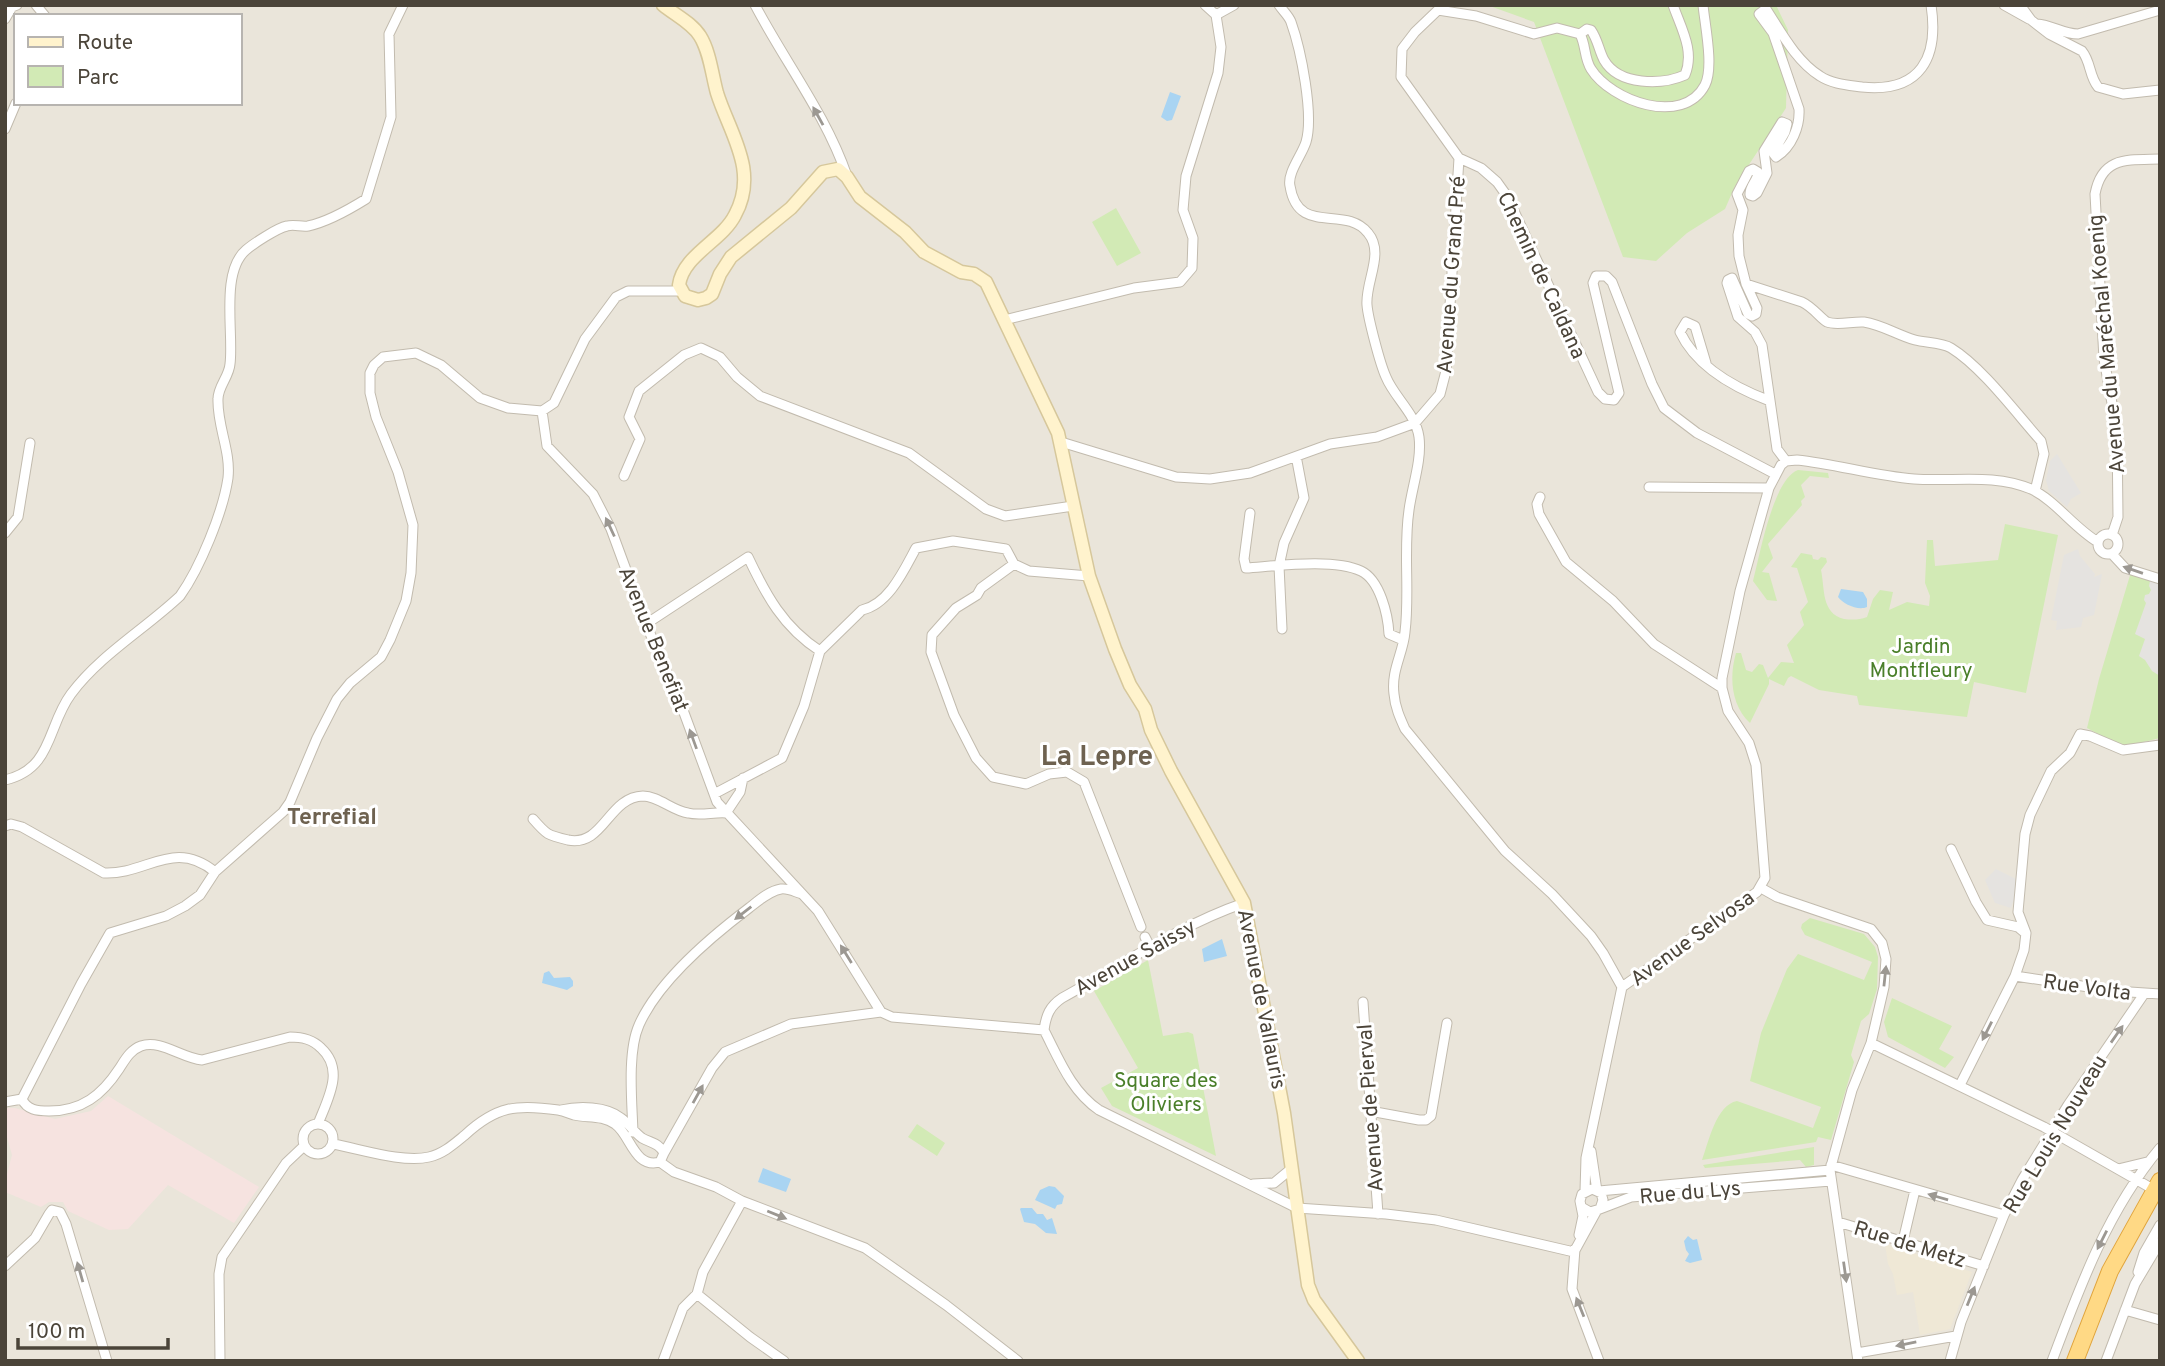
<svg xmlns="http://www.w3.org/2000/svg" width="2165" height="1366" viewBox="0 0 2165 1366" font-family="Overpass,sans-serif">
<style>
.residential{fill:#eae5da;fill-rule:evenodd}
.education{fill:#efe8d6}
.medical{fill:#f6e3e0}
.green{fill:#d2eab5}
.parking{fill:#e5e3e0}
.water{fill:#a9d4f2}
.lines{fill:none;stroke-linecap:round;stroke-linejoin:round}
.minor-casing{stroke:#c2bbae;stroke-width:11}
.secondary-casing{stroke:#d6c79b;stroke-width:15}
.trunk-casing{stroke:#e0a43c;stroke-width:18}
.minor{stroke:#fff;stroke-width:9}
.secondary{stroke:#fff3cd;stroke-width:12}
.trunk{stroke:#ffd985;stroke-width:16}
.oneway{fill:#9c9892}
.labels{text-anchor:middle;stroke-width:6;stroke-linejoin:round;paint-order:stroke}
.street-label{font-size:21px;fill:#4b4439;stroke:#fff}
.park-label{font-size:21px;fill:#4a7f2a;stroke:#fff}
.neighbourhood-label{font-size:23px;font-weight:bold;fill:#6e6250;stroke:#fff}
.district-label{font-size:28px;font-weight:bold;fill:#6e6250;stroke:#fff}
</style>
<rect width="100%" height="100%" fill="#f6f3ec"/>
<!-- residential -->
<path class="residential" d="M5 5H2160V1361H5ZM16 16H240V103H16Z"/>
<!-- education -->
<path class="education" d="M1885 1244 1972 1272 1950 1329 1920 1335 1913 1292 1897 1295 1893 1274 1888 1264Z"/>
<!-- medical -->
<path class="medical" d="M108 1096 259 1187 234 1223 168 1185 128 1229 109 1230 68 1211 63 1202H49L41 1207 5 1192V1182L12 1155 5 1130V1108H15L55 1119 91 1111Z"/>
<!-- green -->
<path class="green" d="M1487 5H1776L1788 30 1786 108 1735 186 1725 209 1687 233 1656 261 1623 257 1534 22Z
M1116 208 1141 253 1117 266 1092 222Z
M1798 470 1828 473 1829 478 1810 476 1801 485 1805 497 1801 501 1802 505 1768 544 1773 558 1762 572 1769 573 1777 601 1767 600 1753 581C1760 555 1773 479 1798 470Z
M2005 524 2058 535 2026 693 1974 682 1967 717 1859 705 1857 696 1819 690 1791 676 1788 678 1784 686 1769 679V684L1750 723C1731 705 1729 677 1736 653H1741L1746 670 1752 672 1759 664 1763 665 1768 678 1781 662 1794 663 1787 645 1804 625 1800 612 1808 602 1797 568 1791 567 1801 553 1812 555 1813 559 1818 560 1821 557 1826 558 1827 562 1821 570C1825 589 1821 613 1844 619 1852 620 1859 620 1867 617L1873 599 1880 590 1893 592 1889 610 1907 602 1929 606 1930 596 1925 583 1927 540H1933L1935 566 1998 560Z
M2131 572 2160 582V738L2127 746 2119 745 2087 728 2099 679Z
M1810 918 1864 934 1875 947 1878 957 1877 989 1869 1014 1861 1021 1851 1055 1854 1062 1831 1140 1818 1137 1816 1142 1702 1160C1709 1141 1716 1105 1737 1101L1813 1128 1821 1107 1750 1081 1761 1033 1787 969 1798 954 1864 980 1872 962 1805 935 1801 928 1802 924Z
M1148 960 1163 1036 1188 1032 1193 1034 1216 1156 1112 1106 1101 1088 1138 1068 1094 991Z
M1892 998 1952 1026 1939 1049 1954 1057 1945 1068 1888 1037 1884 1022Z
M917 1124 945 1143 937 1156 908 1137Z
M1814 1147V1165L1806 1167 1800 1160 1705 1168 1703 1165Z"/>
<!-- parking -->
<path class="parking" d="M2057 454 2081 493 2071 499 2067 507 2049 491 2046 480 2050 461Z
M2078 549 2080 556 2095 574 2094 577 2102 574 2094 615 2083 618 2081 627 2056 630 2057 621 2051 620 2064 555Z
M2150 581 2160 584V676L2152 671 2145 660 2139 656 2145 639 2135 634 2146 603 2144 600 2145 595 2149 594 2151 590 2149 586Z
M1996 869 2016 879 2015 896 2011 908 1995 903 1985 880Z"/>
<!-- water -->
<path class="water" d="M1170 92 1181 96 1172 120 1167 121 1161 117Z
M1841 589 1863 592 1867 599V607C1858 611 1843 604 1838 597Z
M1222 939 1227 956 1204 962 1202 949Z
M549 971 554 978 570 977 573 981V986L567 990 542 983 544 973Z
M763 1168 791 1179 786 1192 758 1182Z
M1049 1186 1055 1187 1064 1196 1062 1204 1057 1205 1055 1209 1035 1200 1040 1190Z
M1021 1208H1032L1037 1214H1043L1047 1220 1052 1218 1057 1234 1046 1233 1035 1224 1024 1222 1020 1209Z
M1688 1236 1693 1240 1697 1239 1702 1260 1690 1263 1685 1261 1689 1254 1686 1250 1684 1241Z"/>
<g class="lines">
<defs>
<path id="minor" d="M36 5 45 16
M755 5C785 62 826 115 847 176
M1205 5 1216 15
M1279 5C1283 11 1289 16 1291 22 1301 50 1314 115 1306 142 1302 155 1287 173 1290 186 1298 237 1345 204 1368 233 1385 253 1365 282 1367 305 1368 318 1380 364 1386 377 1394 397 1416 414 1419 437 1422 460 1412 487 1409 510 1403 550 1410 592 1405 632 1403 654 1391 670 1394 694 1395 707 1400 718 1405 729L1505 851 1552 894 1591 936 1603 953 1622 987 1586 1158 1585 1191
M1703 5C1705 26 1714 67 1705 85 1683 127 1611 101 1591 69 1584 58 1586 45 1580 34L1557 28 1534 34 1476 16 1438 10 1415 32 1402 49 1401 77 1459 158 1481 168 1497 182 1507 196 1598 392 1605 399 1614 400 1619 393 1593 283 1596 276H1606L1612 282 1652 384 1664 408 1697 433 1775 474
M2004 5 2029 19
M2020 5 2031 20 2049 34 2082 51C2091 62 2089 76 2098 87L2123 94 2160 90
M1216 15 1234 5
M5 19 12 7 17 5
M2037 24C2052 25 2063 34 2078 34L2160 10
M1580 34 1587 29 1591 30C1598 40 1599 51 1604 60 1619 86 1662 85 1685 75 1695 51 1681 28 1673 5
M5 129 16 103
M1746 284 1802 302C1813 307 1821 319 1827 322 1837 326 1853 321 1864 322 1883 325 1897 335 1915 340 1926 343 1941 342 1951 348 1982 367 2016 413 2041 441L2044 454 2035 491
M1004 320 1134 288 1180 282 1192 268 1193 238 1183 210 1186 176 1218 73 1221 47 1216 15
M1706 363 1695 326 1686 322 1680 332C1697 368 1735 388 1770 401
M542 411 547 446 593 494 611 529 646 624 683 710 717 802 818 911 881 1012 892 1017 1044 1030
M1061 442 1176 477 1210 479 1250 473 1330 444 1377 437 1415 423 1440 394 1446 371 1459 158
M1786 461 1777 449 1762 345 1755 332 1738 317 1727 283 1728 280 1732 278 1748 314 1752 316 1756 314 1757 308 1746 284 1739 256 1738 235 1743 210 1737 194 1749 171 1753 169 1758 172C1758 181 1749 186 1750 195L1753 196 1757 193 1767 173 1764 151 1782 122 1787 124 1785 132 1773 153 1776 157C1792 147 1800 126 1799 109L1773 33 1759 14 1766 9C1781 32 1796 61 1820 76 1832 84 1848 85 1862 87 1921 93 1939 57 1931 5
M624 476 640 439 629 417 639 391 684 355 701 348 720 357 737 377 760 396 909 453 986 509 1005 516 1073 506
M1649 487 1769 488
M1540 497 1537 504 1539 514 1566 562 1613 601 1654 644 1722 688
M1250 513 1244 559 1246 568C1276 566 1334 558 1361 571 1380 580 1388 615 1389 634L1403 640
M5 533 18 517 30 443
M2098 544a10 10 0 1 1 20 0a10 10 0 1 1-20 0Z
M2112 535 2118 517 2117 431 2104 359 2095 194C2102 156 2128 160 2160 159
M2112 554 2125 568 2160 579
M1014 564 981 588 977 595 956 608 932 635 931 652 954 715 976 758 993 777 1026 784 1049 774 1067 772 1084 782 1141 927
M646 624 748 557C766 595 783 627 820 651
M1282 629 1279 566 1284 543 1304 498 1297 461
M5 780C53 769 47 726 71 694 100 655 145 629 180 596 200 568 223 512 228 478 231 451 217 426 218 399 218 386 229 377 230 364 234 334 220 272 246 250 253 244 277 228 287 226 294 224 301 227 308 226 327 222 350 209 366 199L391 117 389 34 403 5
M714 794 782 758 804 706 820 651 862 610C889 604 904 570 916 548L953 541 1006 549 1014 564 1029 571 1089 576
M533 819C547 835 547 835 568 840 604 847 608 797 643 796 658 796 673 811 688 813 700 816 714 812 726 813L740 792 743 778
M5 826 11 824 22 827 104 873C146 875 174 838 215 872L200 895 185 906 166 916 110 933 81 984 22 1099
M1951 849 1976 902 1987 920 2018 927 2024 932
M215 872 283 812 290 802 317 738 337 699 350 683 381 657 390 640 406 601 411 573 413 525 398 472 376 417 370 393V373L374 365 383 357 416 353 441 365 480 398 508 408 542 411 554 403 585 339 616 297 628 291H680
M1761 888 1777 897 1871 929 1882 943 1886 959 1884 987 1871 1043 1852 1090 1830 1170 1858 1361
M1145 937 1151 949
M2015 976 2115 991 2160 994
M1622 987 1757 892 1765 878 1756 765 1749 743 1728 711 1722 688V678L1740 591 1769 488 1781 465 1786 461 1797 460C1836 464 1875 476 1914 479 1953 482 1993 473 2031 489 2055 500 2074 528 2098 542
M1363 1002 1378 1214
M1044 1030C1059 1059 1071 1091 1099 1110L1297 1208 1386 1214 1436 1220 1574 1252
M1044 1030C1046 1015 1050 1006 1062 998 1122 965 1180 925 1244 903
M1871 1043 2044 1127 2158 1192
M1960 1085 2015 976 2024 950 2026 933 2018 912 2025 834 2030 815 2051 771 2070 753 2080 734 2090 736 2123 750 2160 745
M22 1099C27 1110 37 1111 49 1111 82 1111 102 1095 119 1069 125 1060 130 1050 141 1046 160 1039 182 1058 202 1060L290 1037C302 1037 312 1039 321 1048 345 1070 328 1098 318 1124
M5 1102 22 1099
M1370 1111 1419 1120H1426L1431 1116 1447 1023
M303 1139a15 15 0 1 1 30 0a15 15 0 1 1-30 0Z
M633 1132C632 1102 627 1052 639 1025 658 982 712 936 749 908 758 901 769 891 781 889 788 888 795 892 802 894
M333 1144C361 1149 402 1163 429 1157 443 1154 454 1144 465 1135 496 1106 517 1104 558 1110 564 1111 568 1113 574 1115 587 1118 603 1115 615 1124 631 1135 634 1169 660 1162L664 1153C659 1143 651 1143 642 1138 634 1132 629 1124 621 1118 606 1106 579 1106 561 1110
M1591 1151 1597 1191
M664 1153 712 1068 725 1052 791 1024 881 1012
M660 1162 674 1172 716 1187 742 1201 865 1248 946 1305 1018 1361
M1831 1165 2004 1215
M2118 1169 2147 1162
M1253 1184 1274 1183 1291 1169
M1599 1191 1830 1170
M1838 1222 1984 1266
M1579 1235 1583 1216 1580 1201 1582 1194 1592 1189 1601 1193 1603 1200 1600 1209 1590 1212 1583 1208
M1903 1241 1915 1190
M1575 1249 1572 1289 1599 1361
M1574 1252 1597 1210 1631 1197 1831 1181
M5 1266 35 1238 49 1214 52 1210 60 1212 66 1224 107 1361
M2138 1272 2144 1253 2160 1225
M697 1294 750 1337 784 1361
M2125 1310 2160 1320
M1857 1353 1956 1336
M220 1361 219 1274 222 1257 286 1163 304 1146
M663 1361 683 1308 697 1294 703 1272 742 1201
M1950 1361 1961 1322 2004 1215 2022 1180 2068 1105 2144 994
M2052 1361C2080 1286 2108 1210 2160 1148
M2106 1361 2135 1284 2160 1242"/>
<path id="secondary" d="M663 5C675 15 692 23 700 36 710 52 712 75 717 93 730 134 759 171 735 215 722 241 683 255 679 285L685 296 698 300 706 298 712 294 720 274 731 257 791 208 823 172 838 169 847 177 860 197 905 232 924 252 961 272 974 274 986 282 1058 433 1089 576 1115 649 1130 685 1145 709 1151 730 1171 771 1244 903 1284 1113 1308 1285 1314 1300 1358 1361"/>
<path id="trunk" d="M2075 1361 2110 1271 2160 1181"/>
</defs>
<!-- minor casing -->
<use href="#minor" class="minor-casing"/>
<!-- secondary casing -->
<use href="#secondary" class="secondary-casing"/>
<!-- trunk casing -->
<use href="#trunk" class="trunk-casing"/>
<!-- minor -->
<use href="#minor" class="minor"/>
<!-- secondary -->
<use href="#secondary" class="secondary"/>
<!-- trunk -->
<use href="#trunk" class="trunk"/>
</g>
<!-- one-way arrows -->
<defs><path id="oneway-solid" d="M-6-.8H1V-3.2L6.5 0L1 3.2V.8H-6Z" transform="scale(1.75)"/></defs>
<g class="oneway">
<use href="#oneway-solid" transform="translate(818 116) rotate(-119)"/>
<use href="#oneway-solid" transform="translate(610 527) rotate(-115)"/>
<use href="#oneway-solid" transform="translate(2133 570) rotate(-161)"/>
<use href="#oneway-solid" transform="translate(693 739) rotate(-110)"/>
<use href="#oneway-solid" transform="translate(743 913) rotate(142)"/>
<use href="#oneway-solid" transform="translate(846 954) rotate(-122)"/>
<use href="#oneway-solid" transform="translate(1885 976) rotate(-84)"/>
<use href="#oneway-solid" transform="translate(1987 1031) rotate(117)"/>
<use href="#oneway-solid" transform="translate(2117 1034) rotate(-55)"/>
<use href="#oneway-solid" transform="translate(698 1094) rotate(-61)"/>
<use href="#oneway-solid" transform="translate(1938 1197) rotate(-164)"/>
<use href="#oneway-solid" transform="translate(777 1215) rotate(22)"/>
<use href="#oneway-solid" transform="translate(2102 1240) rotate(117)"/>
<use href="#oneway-solid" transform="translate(80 1272) rotate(-106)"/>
<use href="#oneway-solid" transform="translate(1845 1272) rotate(82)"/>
<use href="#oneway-solid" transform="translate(1971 1296) rotate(-68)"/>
<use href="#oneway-solid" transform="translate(1580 1307) rotate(-112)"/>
<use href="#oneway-solid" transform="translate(1906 1344) rotate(169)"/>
</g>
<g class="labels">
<!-- street labels -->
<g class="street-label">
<text transform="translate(1451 275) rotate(-86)" y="7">Avenue du Grand Pré</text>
<text transform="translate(1542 275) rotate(65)" y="7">Chemin de Caldana</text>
<text transform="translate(2106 344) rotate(-95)" y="7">Avenue du Maréchal Koenig</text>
<text transform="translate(654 639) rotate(68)" y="7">Avenue Benefiat</text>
<text transform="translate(1692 938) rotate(-36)" y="7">Avenue Selvosa</text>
<text transform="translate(1135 957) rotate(-29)" y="7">Avenue Saissy</text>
<text transform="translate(2087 987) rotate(8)" y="7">Rue Volta</text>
<text transform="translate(1262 999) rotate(79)" y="7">Avenue de Vallauris</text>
<text transform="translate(1370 1108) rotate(-94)" y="7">Avenue de Pierval</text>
<text transform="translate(2055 1134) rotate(-59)" y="7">Rue Louis Nouveau</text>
<text transform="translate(1690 1192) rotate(-5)" y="7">Rue du Lys</text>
<text transform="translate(1910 1244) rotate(17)" y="7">Rue de Metz</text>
</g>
<!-- park labels -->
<g class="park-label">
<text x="1921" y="653">Jardin<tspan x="1921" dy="24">Montfleury</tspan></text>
<text x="1166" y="1087">Square des<tspan x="1166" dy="24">Oliviers</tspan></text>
</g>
<!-- neighbourhood labels -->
<g class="neighbourhood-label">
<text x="332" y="824">Terrefial</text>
</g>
<!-- district labels -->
<g class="district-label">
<text x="1097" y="765">La Lepre</text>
</g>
</g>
<!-- border -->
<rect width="2165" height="1366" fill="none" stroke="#4b4439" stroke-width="14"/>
<!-- legend -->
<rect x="14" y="14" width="228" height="91" fill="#ffffff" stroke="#b7b4b0" stroke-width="2"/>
<rect x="28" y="37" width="35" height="10" fill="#fff3cd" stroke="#b7b4b0" stroke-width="2"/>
<text x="77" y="49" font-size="21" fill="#4b4439">Route</text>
<rect x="28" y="66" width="35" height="21" fill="#d2eab5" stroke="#b7b4b0" stroke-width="2"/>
<text x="77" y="84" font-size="21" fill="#4b4439">Parc</text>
<!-- scale -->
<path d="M18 1338v10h150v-10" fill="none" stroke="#4b4439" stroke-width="3.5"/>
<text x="28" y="1338" font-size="21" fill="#4b4439" stroke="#ffffff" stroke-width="5" paint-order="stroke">100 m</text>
</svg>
